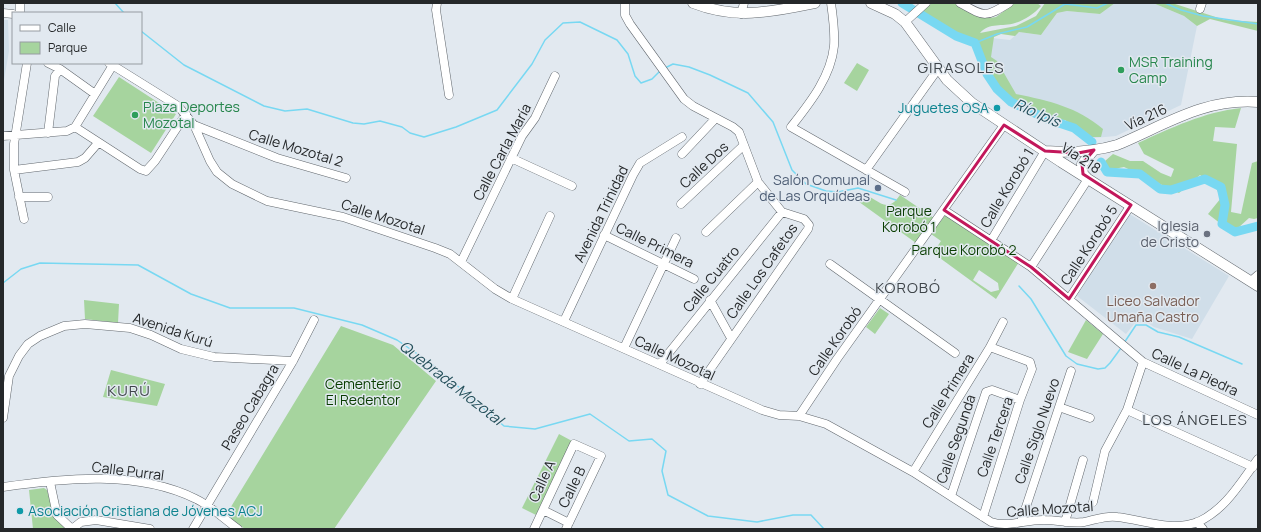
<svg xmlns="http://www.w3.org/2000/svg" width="1261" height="532" viewBox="0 0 1261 532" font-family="Manrope,sans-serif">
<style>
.built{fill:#d0dee9}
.green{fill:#a6d49e;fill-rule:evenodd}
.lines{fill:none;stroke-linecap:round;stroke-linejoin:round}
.stream{stroke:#78d8f2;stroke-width:1.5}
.river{stroke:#78d8f2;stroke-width:9}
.minor-casing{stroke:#62686e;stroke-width:9}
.major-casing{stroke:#62686e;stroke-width:11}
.minor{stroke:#fff;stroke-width:8}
.major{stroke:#fff;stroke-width:10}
.marked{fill:none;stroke:#c2185b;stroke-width:3;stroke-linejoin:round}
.leisure-dot{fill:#2e9e5b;stroke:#e2e9f0;stroke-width:1.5}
.culture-dot{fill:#0f9aa8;stroke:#e2e9f0;stroke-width:1.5}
.service-dot{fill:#5c6f8a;stroke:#e2e9f0;stroke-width:1.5}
.worship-dot{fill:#6b7280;stroke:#e2e9f0;stroke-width:1.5}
.education-dot{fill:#8d6e63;stroke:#e2e9f0;stroke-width:1.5}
.labels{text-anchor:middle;stroke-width:3;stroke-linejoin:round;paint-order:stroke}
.leisure-label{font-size:14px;fill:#27864d;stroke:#e2e9f0;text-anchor:start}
.culture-label{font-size:14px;fill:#0d838f;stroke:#e2e9f0;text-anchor:end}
.street-label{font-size:14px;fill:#25282a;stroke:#e2e9f0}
.service-label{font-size:14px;fill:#4e5e75;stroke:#e2e9f0;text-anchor:end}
.park-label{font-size:14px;fill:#093d01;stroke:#e2e9f0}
.worship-label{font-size:14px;fill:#5b616d;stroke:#e2e9f0;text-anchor:end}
.education-label{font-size:14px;fill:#785e54;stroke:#e2e9f0}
.neighbourhood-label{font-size:15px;letter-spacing:1px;fill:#3f454a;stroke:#e2e9f0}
.water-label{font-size:15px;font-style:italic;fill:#244f5a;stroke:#e2e9f0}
</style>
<rect width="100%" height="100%" fill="#e2e9f0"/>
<!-- built -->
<path class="built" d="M1115 3H1153L1184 16 1197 26 1181 105 1116 136 1094 138 1084 122 1063 115 1003 88 988 51 992 38 1010 40 1019 32 1041 35 1057 13 1067 11 1100 14Z
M3 20H8L9 51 3 86Z
M1128 213 1229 276 1192 339 1154 327 1145 321 1134 324 1126 334 1077 296Z"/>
<!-- green -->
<path class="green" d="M932 3H954L976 15 990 18 996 17 1015 3H1037L1041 6C1034 14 1025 20 1015 23 1002 27 990 22 980 33L1016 26 1036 16 1045 3H1115L1100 14 1067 11 1057 13 1041 35 1019 32 1015 36 1001 34 994 37 991 57 997 61 1016 94C1050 101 1077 107 1103 129L1101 137H1089L1065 120 1047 119 1011 102 997 89 987 74 982 58 972 44 959 40 930 22 917 16Z
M1153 3H1172L1225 20 1258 22V31L1210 19 1197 26 1184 16Z
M857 63 869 70 857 91 844 83Z
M119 77 176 114 151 153 93 116Z
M1241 108 1235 128 1215 127 1213 141 1237 144 1231 212 1241 214 1252 163 1258 161V218L1254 219 1249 218 1238 228 1225 227 1208 214 1221 198 1215 186 1200 175 1179 193 1124 167 1109 170 1105 161 1113 154 1130 161H1143L1161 173 1171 177 1174 169 1144 154 1138 143C1171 128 1204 112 1241 108Z
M860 194C878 196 885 217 900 195L934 218 916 243 855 199Z
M946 214 1019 262 996 299 933 253 941 241 931 234ZM979 270 998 283 999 290 991 292 973 280Z
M84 300 119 304 118 323 85 319Z
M880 308 889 314 875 334 866 327Z
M1086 320 1103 334 1087 359 1068 352Z
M341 326 393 345 436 381 334 529H245L226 515Z
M111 370 165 384 157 406 103 397Z
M559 434 572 441 536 515 522 508Z
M44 488 47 490 55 517 70 529H33L29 490Z"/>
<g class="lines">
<!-- stream -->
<path class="stream" d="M115 3 124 13
M1165 3 1181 10 1203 16 1258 24
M141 31 184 65 264 106 285 111 307 109 353 123 364 124 380 121 402 127 410 133 424 137 456 127 497 110 532 64 545 40 563 23 580 22 617 40 628 54 635 76 641 83 652 79 660 71
M975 43 997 34 1027 27 1065 4 1097 8 1108 3
M665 68 673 64 689 67 710 75 748 93 773 122 792 170 806 184 826 191 838 192 858 188 896 200
M3 283 21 269 40 263 138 265 191 294 230 308H294L362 325 397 340 432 364 504 426 535 429 590 414 629 441 652 439 666 451 662 471 668 495 708 516 757 522 793 515H811L824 529
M1019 286 1031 299 1066 356 1077 364 1098 369 1105 368 1110 363 1121 348
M1124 343 1136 325H1146L1158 332 1179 337 1242 364"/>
<!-- river -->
<path class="river" d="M902 3 956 36 975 43 987 74 997 89 1011 102 1047 119 1074 128 1092 142
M1101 162 1107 172 1140 174 1160 189 1171 190 1205 179 1221 187 1225 205 1222 224 1235 232 1258 226"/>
<defs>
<path id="minor" d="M437 3 436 10 449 95
M625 3V15L630 24 684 99 693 106 733 127 739 132 758 182 782 212 804 219 809 225 808 229 700 384
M831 3C833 17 835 32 834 46 831 77 809 104 791 127L905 192
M960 3C985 17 985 18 1009 3
M1200 9 1202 3
M3 13 13 14
M20 13V3
M741 14 744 3
M905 22 926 3
M48 63 60 69 95 94
M109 63 178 106 194 125 210 161 217 172 232 184 267 201 343 217 435 248 450 254 495 289 512 299 762 410 779 415 799 416 826 424 913 472 991 522C1009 528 1026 519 1045 520 1058 520 1071 524 1084 522 1095 520 1106 515 1117 517 1144 520 1171 532 1198 522 1226 509 1240 483 1258 459
M113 65 75 127 140 169 146 171 155 161 186 114
M194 125 277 158 346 178
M48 133 55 76 60 69
M3 136 67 131 75 127
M682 154 715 119
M511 158 572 186
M14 170 78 162 85 158 98 143
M866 170 938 69
M19 197H48
M681 204 744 145
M944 210 1031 267 1143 362 1258 415
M24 219 14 170V144L27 63
M706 232 758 182
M604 235 694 279
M992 239 1045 151
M461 262 522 136 535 118 555 76
M830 264 955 353
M1031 267 1088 179
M1251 281 1258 275
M512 299 550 216
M1069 299 1131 205
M710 300 731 338
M564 321 633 175 640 163 682 137
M624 348 676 238
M660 364 782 212
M1059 407 1090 418
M1127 410 1253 467
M799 416 837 359 1004 125
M3 418 9 376 19 356 28 344 40 336 64 326 85 324 130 328 151 335 181 349 214 357 293 361
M913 472 990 347 1003 322
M50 482 57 515 72 529
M3 487C64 478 138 470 196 499 211 506 224 519 238 529
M951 496 986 392 992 390 1020 400
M1093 502 1105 451 1127 410 1143 362
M543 510 569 523
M983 517 1020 400 1032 369 1030 362 990 347
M1021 522 1071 371
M1065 522 1083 460
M1197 522 1203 529
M72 529 81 522 96 520 150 529
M193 529 293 361 314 320
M534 529 574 444 601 456 566 529"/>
<path id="major" d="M693 3C736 20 771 12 815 3
M871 3 895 14 905 22 947 80 972 103 1061 162 1258 286
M1045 151C1070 153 1093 152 1117 145 1165 125 1204 98 1258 102
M1087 178 1083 174 1082 164 1094 150"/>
</defs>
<!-- minor casing -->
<use href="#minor" class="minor-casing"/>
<!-- major casing -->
<use href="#major" class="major-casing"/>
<!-- minor -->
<use href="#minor" class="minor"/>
<!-- major -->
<use href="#major" class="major"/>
</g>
<!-- marked area -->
<path class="marked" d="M1004 125 1045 151 1078 153 1094 150 1082 164 1083 174 1131 205 1069 299 1031 267 944 210Z"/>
<!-- markers -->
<g class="leisure-dot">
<circle cx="1121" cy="70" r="4"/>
<circle cx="135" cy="115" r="4"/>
</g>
<g class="culture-dot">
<circle cx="997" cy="108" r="4"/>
<circle cx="20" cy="511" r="4"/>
</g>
<circle class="service-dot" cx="878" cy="188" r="4"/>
<circle class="worship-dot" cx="1207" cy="234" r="4"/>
<circle class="education-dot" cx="1153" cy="286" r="4"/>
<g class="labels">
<!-- leisure labels -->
<g class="leisure-label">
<text x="1129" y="67">MSR Training<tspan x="1129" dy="16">Camp</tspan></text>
<text x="143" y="112">Plaza Deportes<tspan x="143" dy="16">Mozotal</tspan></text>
</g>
<!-- culture labels -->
<g class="culture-label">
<text x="989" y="113">Juguetes OSA</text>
<text x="28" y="516" text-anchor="start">Asociación Cristiana de Jóvenes ACJ</text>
</g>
<!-- street labels -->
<g class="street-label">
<text transform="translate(1146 117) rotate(-25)" y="5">Vía 216</text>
<text transform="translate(296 148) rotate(17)" y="5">Calle Mozotal 2</text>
<text transform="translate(502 152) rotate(-62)" y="5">Calle Carla María</text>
<text transform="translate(1081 158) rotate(33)" y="5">Vía 218</text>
<text transform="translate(704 165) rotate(-43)" y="5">Calle Dos</text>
<text transform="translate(1007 188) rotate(-59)" y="5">Calle Korobó 1</text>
<text transform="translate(601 214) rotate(-64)" y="5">Avenida Trinidad</text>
<text transform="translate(383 217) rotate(18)" y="5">Calle Mozotal</text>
<text transform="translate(655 245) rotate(26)" y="5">Calle Primera</text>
<text transform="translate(1089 245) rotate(-57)" y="5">Calle Korobó 5</text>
<text transform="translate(762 271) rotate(-55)" y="5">Calle Los Cafetos</text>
<text transform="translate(711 279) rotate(-51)" y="5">Calle Cuatro</text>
<text transform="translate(173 330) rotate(18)" y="5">Avenida Kurú</text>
<text transform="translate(835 341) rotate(-55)" y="5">Calle Korobó</text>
<text transform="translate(675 358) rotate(25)" y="5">Calle Mozotal</text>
<text transform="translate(1195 372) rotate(25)" y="5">Calle La Piedra</text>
<text transform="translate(948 391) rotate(-58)" y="5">Calle Primera</text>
<text transform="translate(250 407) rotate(-59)" y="5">Paseo Cabagra</text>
<text transform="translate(1037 431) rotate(-71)" y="5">Calle Siglo Nuevo</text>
<text transform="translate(995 437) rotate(-71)" y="5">Calle Tercera</text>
<text transform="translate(956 439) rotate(-71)" y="5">Calle Segunda</text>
<text transform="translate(128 471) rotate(7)" y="5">Calle Purral</text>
<text transform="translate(542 481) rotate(-65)" y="5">Calle A</text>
<text transform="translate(572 487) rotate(-64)" y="5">Calle B</text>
<text transform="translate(1050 509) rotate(-4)" y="5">Calle Mozotal</text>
</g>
<!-- service labels -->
<g class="service-label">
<text x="870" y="185">Salón Comunal<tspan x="870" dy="16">de Las Orquídeas</tspan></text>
</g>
<!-- park labels -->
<g class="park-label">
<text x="909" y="216">Parque<tspan x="909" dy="16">Korobó 1</tspan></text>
<text x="964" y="255">Parque Korobó 2</text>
<text x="363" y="389">Cementerio<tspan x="363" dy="16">El Redentor</tspan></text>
</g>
<!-- worship labels -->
<g class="worship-label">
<text x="1199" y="231">Iglesia<tspan x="1199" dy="16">de Cristo</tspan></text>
</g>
<!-- education labels -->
<g class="education-label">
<text x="1153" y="306">Liceo Salvador<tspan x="1153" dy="16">Umaña Castro</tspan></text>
</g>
<!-- neighbourhood labels -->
<g class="neighbourhood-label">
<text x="961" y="73">GIRASOLES</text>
<text x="908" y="293">KOROBÓ</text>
<text x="129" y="396">KURÚ</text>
<text x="1195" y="425">LOS ÁNGELES</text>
</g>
<!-- water labels -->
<g class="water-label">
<text transform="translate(1037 113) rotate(24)" y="5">Río Ipís</text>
<text transform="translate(451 383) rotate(38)" y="5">Quebrada Mozotal</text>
</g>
</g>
<!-- border -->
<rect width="1261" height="532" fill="none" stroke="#25282a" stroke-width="8"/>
<!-- legend -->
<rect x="12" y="12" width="130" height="52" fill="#e2e9f0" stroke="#969ca1"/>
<rect x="20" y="25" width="20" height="6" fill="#ffffff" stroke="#969ca1"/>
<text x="48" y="32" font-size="12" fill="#25282a">Calle</text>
<rect x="20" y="42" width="20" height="12" fill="#a6d49e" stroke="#969ca1"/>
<text x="48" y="52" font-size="12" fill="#25282a">Parque</text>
</svg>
